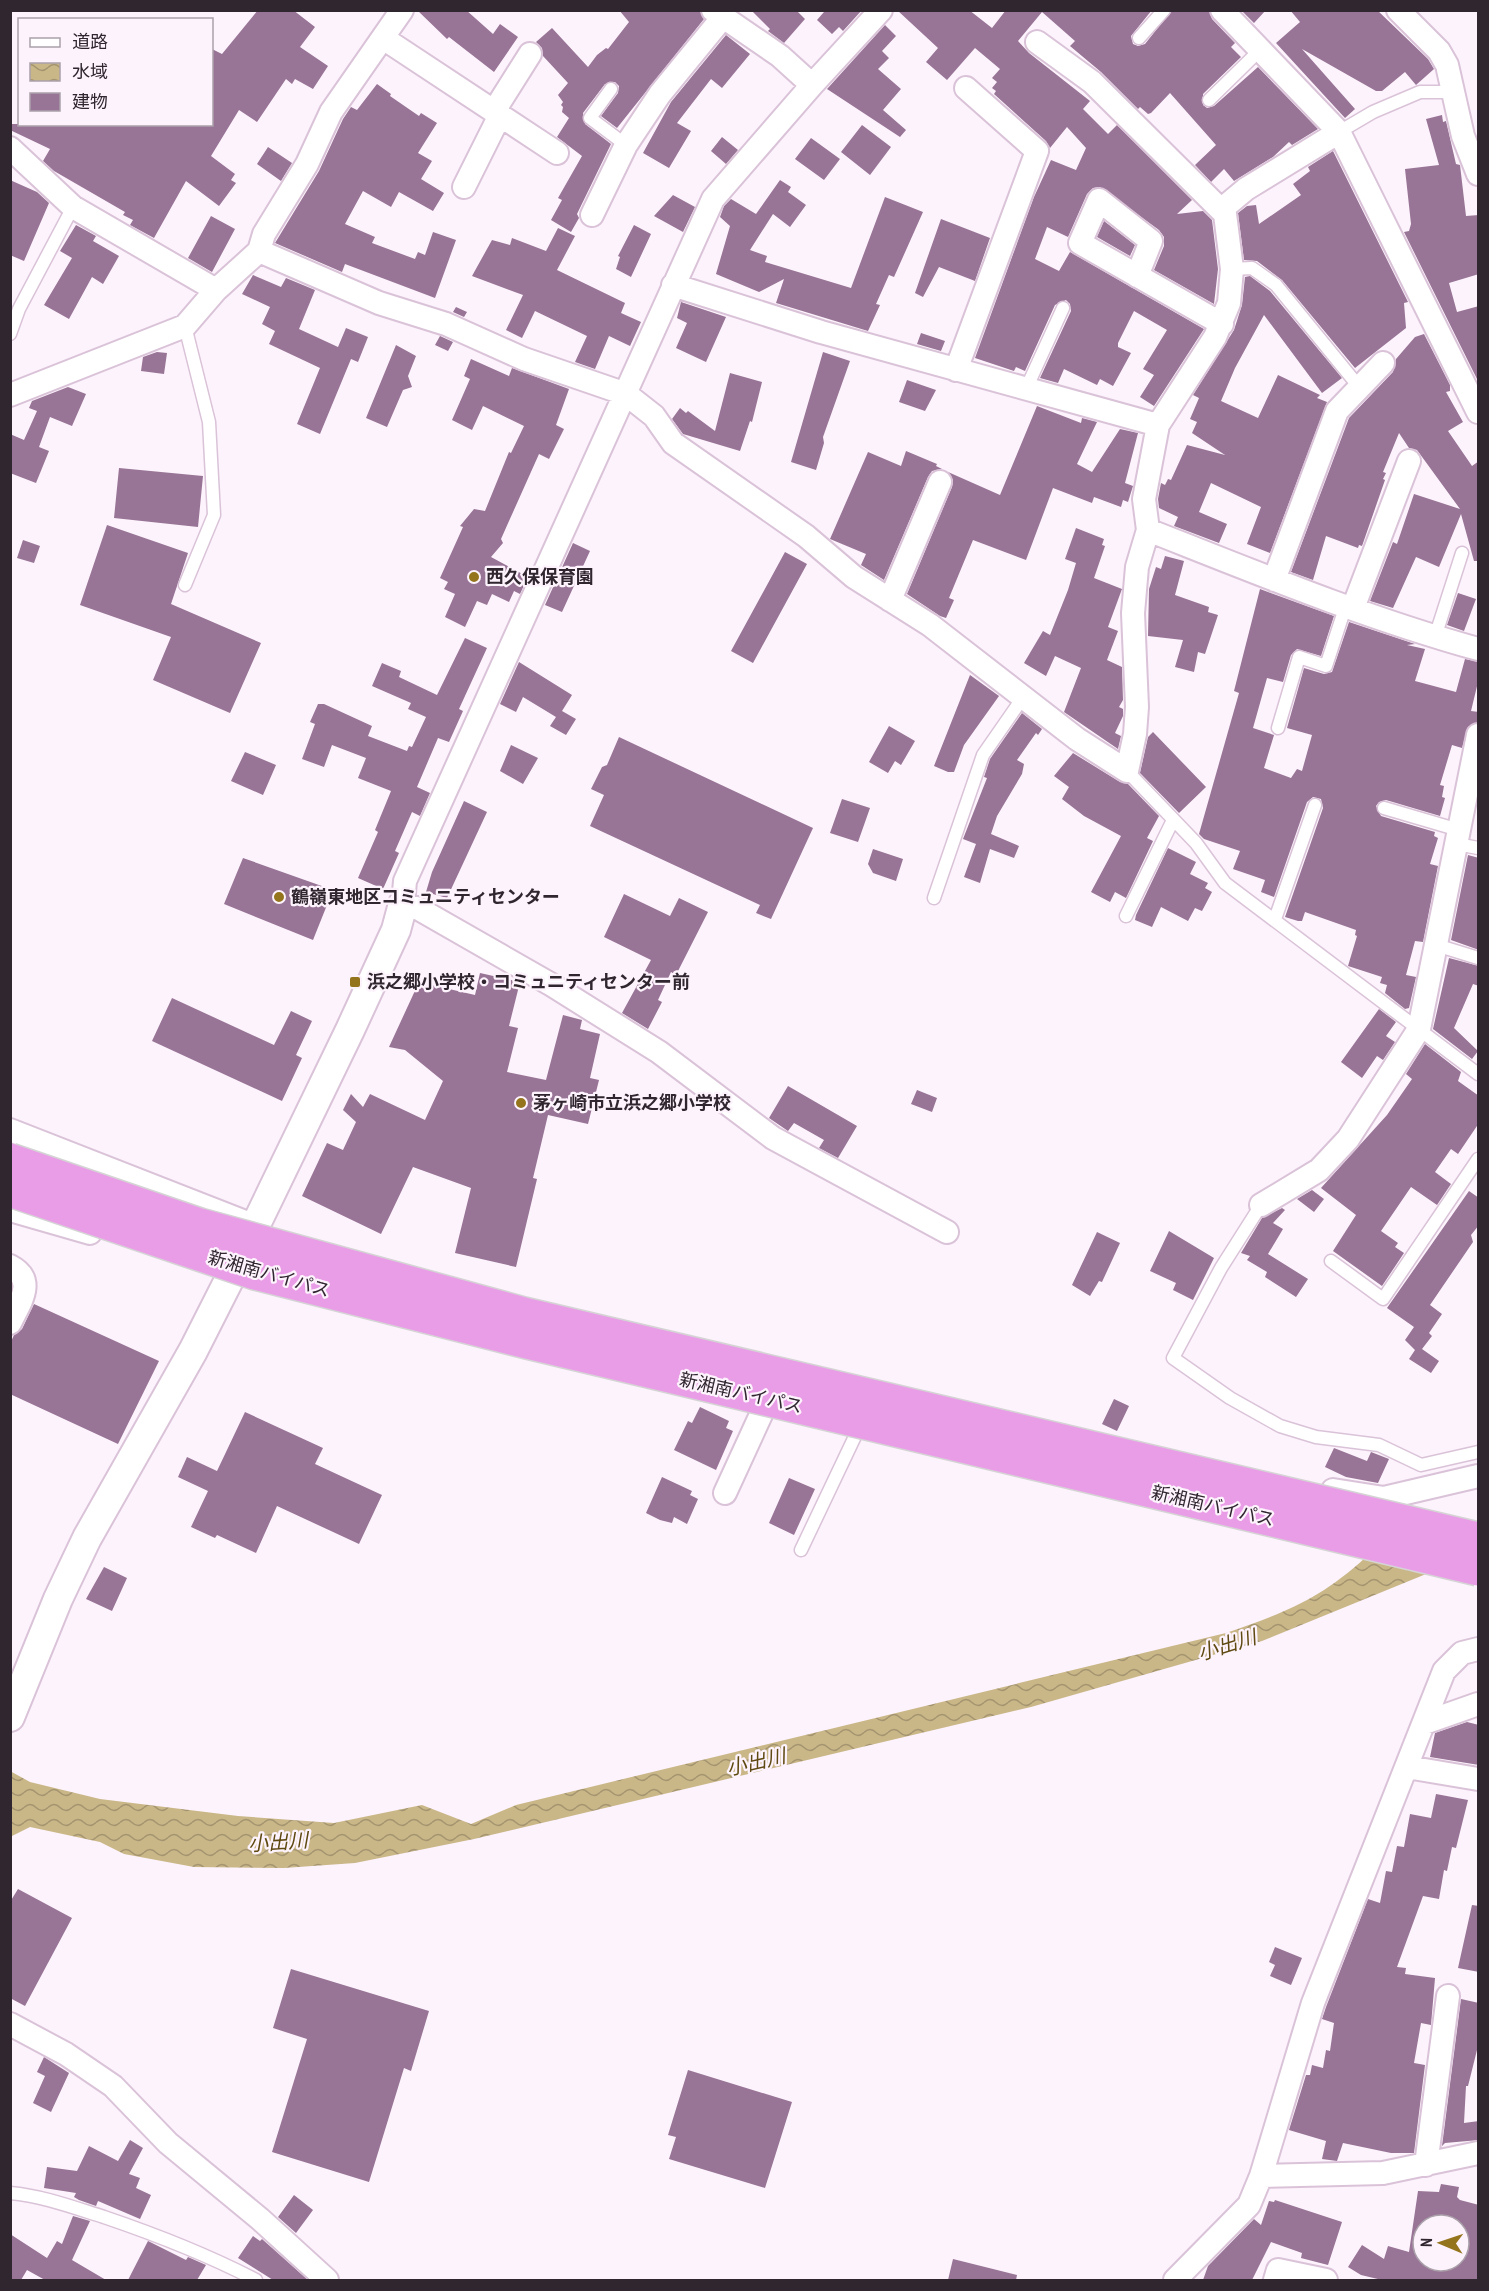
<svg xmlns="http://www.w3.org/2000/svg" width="1489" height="2291" viewBox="0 0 1489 2291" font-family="'PT Sans Narrow','Noto Sans JP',sans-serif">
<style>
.water{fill:url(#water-waves)}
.building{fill:#987496;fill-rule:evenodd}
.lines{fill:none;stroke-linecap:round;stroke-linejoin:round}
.service-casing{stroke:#dac3d8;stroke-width:15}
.minor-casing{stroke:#dac3d8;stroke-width:26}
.tertiary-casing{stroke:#dac3d8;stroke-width:32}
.service{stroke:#fff;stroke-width:12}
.minor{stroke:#fff;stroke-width:22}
.tertiary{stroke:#fff;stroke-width:28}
.motorway-bridge-casing{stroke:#d5d4d5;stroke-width:36;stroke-linecap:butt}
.motorway-bridge{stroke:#ea9de7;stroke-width:33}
.poi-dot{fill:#94751d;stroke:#fdf3fc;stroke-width:2}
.labels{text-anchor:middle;stroke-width:4.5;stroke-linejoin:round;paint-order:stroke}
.poi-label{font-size:18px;font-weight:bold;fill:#2f262f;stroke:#fdf3fc;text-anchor:start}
.street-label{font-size:18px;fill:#2f262f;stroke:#fdf3fc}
.water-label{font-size:20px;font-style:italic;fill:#5e4911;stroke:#fdf3fc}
</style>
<defs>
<pattern id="water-waves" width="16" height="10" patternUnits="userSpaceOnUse" patternTransform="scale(1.5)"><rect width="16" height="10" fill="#cab788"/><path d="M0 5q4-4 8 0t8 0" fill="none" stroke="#a49570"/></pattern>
</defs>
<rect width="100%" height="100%" fill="#fdf3fc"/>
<!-- water -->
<path class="water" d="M1366 1557 1431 1572 1262 1641 1031 1707 474 1839 355 1863 284 1868 194 1867 124 1854 100 1842 30 1827 10 1837V1771L30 1782 100 1799 238 1816 334 1823 422 1805 471 1824 516 1805 1226 1633C1284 1613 1319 1600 1366 1557Z"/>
<!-- building -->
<path class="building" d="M258 10H293L315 27 300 47 328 66 313 89 295 79 292 84 286 79 257 122 239 110 211 156 235 174 231 180 236 183 219 206 186 181 154 238 130 225 133 220 123 215 125 212 54 171 43 161 50 149 10 130V124H212V49L222 54Z
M417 10H466L493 34 500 24 518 37 494 72 449 37 447 39Z
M619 10H700L704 19 617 128 601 116 618 93 619 86 615 82 605 84 583 113 585 124 611 144 577 214 579 218 571 232 551 220 562 200 558 198 582 156 557 137 569 118 562 112 563 107 561 105 563 102 558 95 568 83 543 56 542 48 536 42 552 28 588 67 597 55 606 48 608 49 629 22Z
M751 10H796L805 19 784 43 768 31 770 29Z
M822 10H862L843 31 839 27 832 34 817 20 824 12Z
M897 10H969L992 28 1006 10H1152L1131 36 1133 44 1138 46 1145 44 1172 10H1209L1212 19 1235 43 1231 47 1241 57 1203 94V105L1207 108 1214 106 1258 67 1318 129 1292 145 1289 142 1273 157 1234 181 1224 169 1211 182 1195 165 1216 145 1170 93 1151 113 1148 114 1140 107 1138 109 1101 72 1070 46 1075 41 1042 12 1018 41 1029 53 1090 101 1083 109 1108 134 1117 125 1192 200 1177 214 1203 211 1212 220 1218 269 1214 304 1154 270 1164 246V237L1159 230 1100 187 1093 188 1087 194 1068 237 1047 227 1035 259 1059 271 1070 252 1204 329 1154 406 1140 397 1154 375 1143 369 1167 330 1134 311 1118 343V347L1131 353 1113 386 1100 379 1097 385 1064 369 1058 383 1040 378 1071 311 1070 304 1066 300 1055 305 1025 371 1016 367 1014 371 975 358 1034 197 1051 160 1076 170 1086 148 1067 127 1050 148 1046 141 994 94 996 91 992 88 997 82 992 78 1000 69 975 48 947 80 926 62 938 48Z
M1241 10H1266L1254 23Z
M1290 10H1377L1428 59 1434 69 1416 85 1405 72 1382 91H1376L1302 49 1355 109 1345 118 1276 43 1300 22Z
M885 25 896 36 882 51 889 58 878 69 901 89 883 110 906 130 900 137 827 89Z
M726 35 750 54 722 88 711 79 677 123 691 131 669 168 643 153 671 102Z
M377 84 391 94 390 96 419 116 421 113 437 123 418 153 432 161 421 179 444 193 433 211 399 192 391 207 363 191 345 224 375 237 372 243 415 259 418 252 425 255 433 232 456 240 435 298 345 264 342 272 275 243 319 171 343 119 351 107 357 110Z
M1442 115 1443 122 1446 121 1456 164 1460 165 1466 216 1479 215V274L1449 283 1457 312 1479 306 1478 381 1404 232 1409 231 1411 224 1405 169 1439 165 1426 119Z
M862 125 891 147 870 175 841 152Z
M722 137 738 150 726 164 711 151Z
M811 138 840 159 824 180 795 159Z
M268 147 292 163 281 181 257 164Z
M1333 151 1408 302 1404 303 1406 328 1355 368 1282 280 1257 261 1244 260 1238 213 1247 206 1256 205 1259 224 1301 195 1293 184 1310 171 1308 167Z
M10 180 37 192 49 203 24 261 10 255Z
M780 180 791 187 788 192 806 205 790 227 773 214 750 250 767 256 765 262 851 288 885 197 923 212 894 277 889 275 876 304 880 305 868 331 776 303 784 279 759 292 716 274 730 226 720 217 724 206 731 199 756 214Z
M673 195 695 207 683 232 654 216Z
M211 216 235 229 212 272 188 258Z
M941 219 990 238 975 281 939 267 923 297 915 293Z
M1104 221 1135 245 1130 256 1097 237Z
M76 225 96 236 93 241 119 256 103 284 92 277 69 319 44 305 72 258 60 251Z
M634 225 651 234 631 277 616 269 620 257 618 256Z
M558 228 575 236 557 270 625 303 621 313 641 322 630 346 609 336 595 369 575 362 587 336 535 311 522 338 506 330 523 295 472 276 492 240 510 245 512 238 546 251Z
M253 275 281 287 286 278 315 290 299 329 338 347 346 328 368 337 358 362 351 359 320 434 297 424 320 368 269 344 275 331 262 324 270 307 242 294Z
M1250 276 1270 291 1342 378 1322 393 1264 315 1235 368 1221 401 1258 418 1278 375 1320 395 1317 398 1327 402 1270 553 1247 544 1261 507 1211 483 1199 512 1227 524 1219 543 1174 526 1178 517 1159 508 1158 499 1161 483 1165 485 1168 479 1171 480 1187 445 1225 455 1192 433 1197 422 1190 419 1199 398 1193 395 1234 330 1242 305 1245 277Z
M681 302 726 317 706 362 676 348 687 323 677 318Z
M456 307 467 312 464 317 453 312Z
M921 333 945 341 941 351 917 344Z
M1424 334 1450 385V391L1446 392 1463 422 1448 431 1472 466 1479 461V561H1474L1461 514 1439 567 1416 557 1393 608 1370 601 1393 542 1397 544 1414 494 1460 509 1417 450 1409 448 1399 433 1383 472 1386 473 1383 479 1385 480 1362 546 1359 545 1358 548 1326 536 1313 580 1291 572 1349 418 1393 372 1396 359 1415 337Z
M440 336 453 342 448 351 435 345Z
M396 345 416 356 408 376 412 387 403 390 387 427 366 418Z
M157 352 167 353 164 374 141 371 143 357Z
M823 352 850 361 823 437 824 443 816 470 791 462Z
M471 359 509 376 512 368 569 389 556 425 564 429 549 459 539 454 501 539 503 543 491 557 528 577 520 594 514 591 509 602 492 594 487 605 477 601 465 627 445 617 455 594 444 589 448 582 440 578 463 527 460 526 474 509 485 511 509 452 511 453 524 426 483 406 472 430 452 420 470 379 464 376Z
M730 373 762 382 752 422 750 421 740 451 683 434 672 419 680 408 686 413 688 411 715 431Z
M907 380 936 390 925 411 899 402Z
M68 387 86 394 72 426 50 417 39 447 49 451 36 483 10 473V434L24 440 37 411 29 408 32 401Z
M1037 406 1081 423 1082 418 1097 422 1077 464 1092 472 1120 429 1138 433 1125 483 1133 486 1128 502 1123 500 1121 507 1094 497 1092 503 1053 488 1026 560 973 540 949 598 954 600 946 618 940 616 907 594 952 487 953 480 948 472 1000 495Z
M906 451 937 464 936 466 942 469 932 471 928 477 884 580 861 565 866 554 830 539 868 452 901 466Z
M119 468 203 476 198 527 114 518Z
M107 525 188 553 171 604 261 643 230 713 153 680 171 637 80 605Z
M1076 528 1104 539 1102 545 1105 546 1094 578 1122 589 1108 627 1118 631 1107 660 1122 667 1123 700 1119 707 1123 709V716L1115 733 1121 736 1118 749 1064 712 1081 668 1055 656 1046 676 1024 663 1043 631 1050 635 1068 590 1076 563 1065 559Z
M23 540 40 546 34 563 17 558Z
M573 543 590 551 562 612 545 605Z
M785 552 807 564 753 663 731 651Z
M1165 556 1184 561 1175 595 1209 607 1208 612 1218 615 1205 654 1198 652 1194 672 1175 667 1183 640 1148 636 1149 589 1156 567 1161 569Z
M1260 589 1334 616 1321 656 1297 649 1291 655 1283 682 1267 678 1253 728 1274 735 1264 768 1291 778 1297 769 1302 771 1312 735 1287 728 1304 668 1324 674 1332 672 1349 622 1415 644 1407 645 1425 649 1415 681 1456 692 1465 659 1479 662V678L1471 711 1479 712V722L1468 727 1462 748 1452 745 1440 785 1444 786 1442 797 1445 798 1440 816 1386 800 1379 802 1376 806 1381 816 1435 832 1434 836 1438 838 1430 864 1438 866 1423 942 1415 941 1406 975 1416 977 1409 1008 1405 1009 1385 993 1387 985 1380 983 1382 977 1348 966 1357 936 1355 935 1356 930 1305 912 1302 921H1298L1285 917 1323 808 1321 799 1313 797 1307 802 1274 897 1261 892 1265 880 1233 869 1240 851 1204 839 1199 834 1239 693 1234 691Z
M1458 593 1476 599 1464 631 1447 625Z
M465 638 487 648 459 709 463 711 449 742 438 738 417 787 430 793 420 816 412 812 395 851 399 853 383 889 358 878 378 832 375 830 391 791 358 778 366 758 332 745 324 767 302 759 315 724 310 722 318 704H324L372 726 368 736 407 751 409 746 412 747 426 717 408 709 411 703 372 686 382 663 401 671 399 677 437 695Z
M519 662 572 695 562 711 576 719 566 735 550 726 556 717 523 697 516 712 500 704Z
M970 675 999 696 964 745 954 772H948L934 766Z
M1022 713 1042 729 1038 735 1036 733 1017 760 1024 764 1022 774 997 816 991 834 1019 846 1014 858 990 849 980 883 964 877 976 844 963 839 987 778 984 777 990 759Z
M889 726 915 741 901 765 895 761 888 773 869 762Z
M1153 732 1206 787 1179 813 1140 773 1148 737Z
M619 737 813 828 771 919 756 913 760 905 590 826 604 795 591 789 602 767 607 765Z
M511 745 538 758 523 784 500 771Z
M245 752 276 765 263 795 231 781Z
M1073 753 1120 782 1128 784 1159 816 1147 838 1153 841 1126 898 1115 892 1110 902 1091 892 1121 836 1084 816 1062 799 1069 787 1054 776Z
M842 799 870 808 858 842 830 833Z
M464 801 487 812 447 898 426 892 432 872Z
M1168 848 1196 862 1190 874 1208 883 1205 888 1212 892 1202 911 1195 908 1188 921 1161 907 1152 927 1135 920 1136 915Z
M873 849 903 859 896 881 873 873 868 864Z
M1468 855 1479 858V950L1451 940Z
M243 858 333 890 313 940 224 904Z
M624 894 670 916 679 898 708 912 676 975 671 972 658 1000 662 1002 648 1029 622 1013 651 960 604 937Z
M1449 958 1479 966V986L1473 984 1454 1028 1478 1051 1472 1059 1433 1029Z
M480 973 520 982 509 1026 518 1028 507 1072 546 1080 563 1015 582 1020 580 1029 600 1034 590 1078 599 1080 588 1124 548 1115 533 1178 537 1179 516 1267 455 1253 471 1188 413 1167 381 1234 302 1196 327 1143 343 1150 356 1122 343 1110 351 1094 363 1107 370 1094 425 1120 443 1081 405 1050 389 1047 419 982 475 995Z
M172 998 274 1045 291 1011 312 1021 296 1055 302 1058 282 1101 152 1041Z
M1379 1009 1396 1022 1386 1036 1395 1042 1383 1060 1377 1056 1362 1078 1341 1062Z
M1425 1044 1461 1072 1458 1081 1479 1096V1123L1458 1154 1451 1149 1435 1172 1451 1184 1437 1205 1411 1187 1381 1231 1398 1243 1395 1247 1404 1253 1382 1286 1333 1251 1356 1215 1321 1188 1387 1115 1412 1079 1406 1074Z
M788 1086 857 1126 838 1158 819 1148 824 1140 794 1123 788 1131 769 1118Z
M917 1090 937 1098 932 1112 911 1104Z
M1312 1190 1324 1199 1314 1212 1297 1199Z
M1469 1191 1479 1198V1225L1471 1235 1473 1242 1430 1305 1442 1314 1429 1333 1432 1336 1422 1349 1439 1361 1431 1373 1409 1359 1415 1350 1405 1340 1414 1327 1387 1308Z
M1282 1208 1285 1210 1273 1223 1283 1229 1268 1254 1308 1279 1296 1297 1265 1277 1267 1272 1247 1260 1250 1256 1241 1253 1262 1218Z
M1169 1231 1214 1258 1193 1300 1173 1290 1176 1283 1150 1271Z
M1097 1232 1120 1243 1102 1282 1099 1281 1090 1296 1072 1285Z
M34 1304 159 1361 118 1444 10 1394V1344L14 1335 22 1329Z
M1114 1399 1129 1406 1117 1431 1102 1424Z
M700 1407 729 1421 726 1428 733 1431 716 1470 674 1450 688 1421 692 1423Z
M245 1412 323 1448 315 1464 382 1495 359 1544 277 1506 256 1553 217 1535 215 1538 191 1527 208 1491 178 1477 187 1457 217 1471Z
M1334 1448 1367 1461 1371 1452 1389 1459 1378 1483 1346 1477 1325 1467Z
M662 1477 692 1491 690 1495 698 1499 687 1524 674 1517 672 1523 660 1520 646 1513Z
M789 1478 815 1489 794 1535 769 1523Z
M104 1567 127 1578 112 1611 86 1599Z
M1467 1722 1479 1725V1765L1430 1757 1435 1733Z
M1436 1794 1468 1800 1456 1848 1452 1847 1447 1871 1444 1870 1439 1899 1423 1896 1397 1967 1406 1968 1405 1974 1435 1978 1431 2025 1421 2023 1414 2063 1425 2065 1414 2153H1391L1343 2143 1337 2161 1322 2159 1326 2141 1289 2130 1306 2075H1310L1312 2065 1323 2068 1326 2050 1330 2051 1334 2023 1322 2019 1326 2007 1368 1899 1380 1903 1386 1871 1392 1872 1397 1846 1404 1847 1410 1814 1431 1818Z
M18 1889 72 1918 25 2006 10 1998V1902Z
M1472 1905 1479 1906V1972L1458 1968Z
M1275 1947 1302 1958 1291 1985 1270 1976 1275 1965 1269 1962Z
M291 1969 429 2011 411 2071 404 2068 369 2182 272 2152 307 2039 273 2028Z
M1461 1999 1479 2003V2042L1468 2086H1466L1464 2123 1479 2121V2140L1445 2143 1442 2146Z
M44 2057 69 2073 51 2112 33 2103 45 2076 37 2072Z
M688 2070 792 2102 765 2188 669 2159 676 2137 668 2135Z
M130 2140 143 2148 129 2174 140 2178 136 2188 151 2195 140 2219 98 2201 96 2206 79 2200 74 2197 76 2193 44 2188 47 2167 77 2171 89 2146 118 2161Z
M1441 2184 1459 2187 1457 2197 1460 2200 1479 2205V2280H1382L1361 2275 1348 2267 1362 2245 1384 2259 1388 2246 1409 2252 1418 2191 1439 2192ZM1423 2225H1459V2261H1423Z
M294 2195 313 2210 296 2233 278 2217Z
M1275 2200 1342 2222 1328 2265 1301 2258 1302 2253 1271 2242 1252 2280H1203L1208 2266 1254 2219 1261 2225 1269 2201 1274 2202Z
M73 2216 90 2221 72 2260 106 2280H45L27 2270 21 2280H10V2234L47 2258 57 2241 62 2244Z
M253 2236 260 2241 262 2239 308 2280H273L238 2258Z
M148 2241 186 2260 188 2257 206 2265 197 2280H128Z
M953 2259 1017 2275 1016 2280H948Z"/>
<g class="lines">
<defs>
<path id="service" d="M1139 38 1164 10
M611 89 590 118 626 145
M1209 100 1261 49
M1339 132 1373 112 1420 92H1453
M1232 269 1252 268 1276 285 1360 388
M185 326 209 422 214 515 185 585
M10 334 19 309 73 207
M1026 389 1063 308
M1435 637 1462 553
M1278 728 1299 657 1326 666 1346 605
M1127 771 1196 843 1225 883 1478 1074
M1384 808 1459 830
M1457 844 1478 848
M934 898 983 755 1024 696
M1126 916 1173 820
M1275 919 1315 805
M1436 945 1478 958
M1261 1205 1221 1268 1173 1358 1230 1398 1280 1426 1316 1437 1379 1445 1421 1465 1478 1452
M1331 1261 1383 1299 1478 1159
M801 1550 858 1430
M10 2193C43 2196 72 2207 104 2217 157 2235 206 2254 256 2280"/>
<path id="minor" d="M713 10 780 56 812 85
M881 10 812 85 713 199 405 881 403 904 419 909 552 985 659 1052 773 1138 947 1232
M1222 10 1339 132 1478 412
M1398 10 1439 51 1447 65 1463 136 1478 174
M383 38 557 153
M494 111 530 54
M10 148 73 207 216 290
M464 187 500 115
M1222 209 1246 189 1339 132
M592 215 626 145 660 94 723 17
M259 251 379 303 446 324 524 359 626 394 654 416 673 443 806 536 854 577 930 625 1077 739 1127 771 1135 734 1137 707 1133 613 1137 567 1148 530 1144 499 1158 425 1215 337 1229 303 1232 269 1225 214 1092 82 1037 42
M1137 276 1151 241 1099 200 1080 243 1222 324
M673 285 821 332 1158 425
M956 370 1037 151 966 88
M10 395 185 326 216 290 259 251 264 234 307 164 331 112 402 10
M1148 530C1257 573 1366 618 1478 649
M1274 580 1337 411 1383 363
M890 600 940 482
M1353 608 1409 461
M10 1130 258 1227
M1261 1205 1319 1170 1348 1139 1419 1029 1478 735
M10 1210 90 1233
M10 1266C37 1280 20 1302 10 1323
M1333 1490 1384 1498 1478 1476
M725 1493 764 1408
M1424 1723 1478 1704
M1407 1767 1478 1779
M10 2024 66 2054 113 2086 168 2143 260 2219 327 2280
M1426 2165 1448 1996
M1261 2176 1383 2173 1478 2153
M1175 2280 1249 2205 1261 2176 1313 2003 1444 1671 1462 1653 1478 1649
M1275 2280 1278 2270 1326 2280"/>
<path id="tertiary" d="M10 1717 58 1599 87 1538 193 1351 232 1274 350 1030 396 930 403 904"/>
</defs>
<!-- service casing -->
<use href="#service" class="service-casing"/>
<!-- minor casing -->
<use href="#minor" class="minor-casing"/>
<!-- tertiary casing -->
<use href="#tertiary" class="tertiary-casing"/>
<!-- service -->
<use href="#service" class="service"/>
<!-- minor -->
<use href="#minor" class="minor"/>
<!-- tertiary -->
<use href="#tertiary" class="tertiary"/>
<defs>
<path id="motorway-bridge" d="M10 1160 200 1225 524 1314 1478 1539
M10 1190 255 1273 527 1342 1478 1569"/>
</defs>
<!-- motorway-bridge casing -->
<use href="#motorway-bridge" class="motorway-bridge-casing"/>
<!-- motorway-bridge -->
<use href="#motorway-bridge" class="motorway-bridge"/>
</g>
<!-- markers -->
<g class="poi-dot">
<circle cx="474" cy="577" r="6"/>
<circle cx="279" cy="897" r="6"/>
<rect x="349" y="976" width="12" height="12" rx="3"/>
<circle cx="521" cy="1103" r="6"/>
</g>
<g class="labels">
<!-- poi labels -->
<g class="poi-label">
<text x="486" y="583">西久保保育園</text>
<text x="291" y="903">鶴嶺東地区コミュニティセンター</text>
<text x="367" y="988">浜之郷小学校・コミュニティセンター前</text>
<text x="533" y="1109">茅ヶ崎市立浜之郷小学校</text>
</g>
<!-- street labels -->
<g class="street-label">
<text transform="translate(269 1274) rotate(16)" y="6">新湘南バイパス</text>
<text transform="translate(741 1393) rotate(13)" y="6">新湘南バイパス</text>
<text transform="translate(1213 1506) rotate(13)" y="6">新湘南バイパス</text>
</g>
<!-- water labels -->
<g class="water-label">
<text transform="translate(1227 1645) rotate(-17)" y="7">小出川</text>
<text transform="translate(756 1762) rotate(-13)" y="7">小出川</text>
<text transform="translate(278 1842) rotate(-4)" y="7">小出川</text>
</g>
</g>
<!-- border -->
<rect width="1489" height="2291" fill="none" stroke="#2f262f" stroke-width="24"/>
<!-- legend -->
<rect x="18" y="18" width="195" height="108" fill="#fdf3fc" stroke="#aba1aa" stroke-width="1.5"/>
<rect x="30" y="38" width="30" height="9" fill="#ffffff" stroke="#aba1aa" stroke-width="1.5"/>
<text x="72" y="48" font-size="18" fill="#2f262f">道路</text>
<rect x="30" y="63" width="30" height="18" fill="url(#water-waves)" stroke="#aba1aa" stroke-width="1.5"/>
<text x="72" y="78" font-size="18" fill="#2f262f">水域</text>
<rect x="30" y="93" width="30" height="18" fill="#987496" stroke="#aba1aa" stroke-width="1.5"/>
<text x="72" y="108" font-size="18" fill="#2f262f">建物</text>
<!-- north arrow -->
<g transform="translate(1441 2243) rotate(272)"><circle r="28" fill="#fdf3fc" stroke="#aba1aa" stroke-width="1.5"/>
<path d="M0-4.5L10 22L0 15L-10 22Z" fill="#94751d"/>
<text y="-9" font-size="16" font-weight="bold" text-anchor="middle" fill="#2f262f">N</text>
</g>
</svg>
